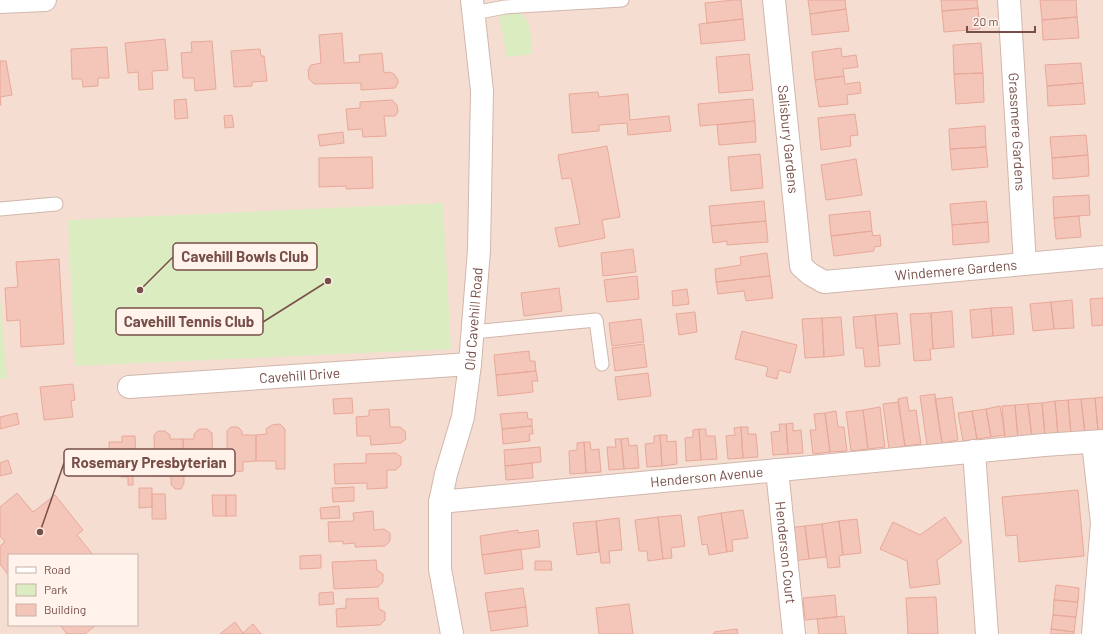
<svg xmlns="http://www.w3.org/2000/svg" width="1103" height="634" viewBox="0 0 1103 634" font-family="Barlow,sans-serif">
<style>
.residential{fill:#f5ded1;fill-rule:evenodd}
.green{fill:#dbecc1}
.building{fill:#f4c5b9;stroke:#e8a899}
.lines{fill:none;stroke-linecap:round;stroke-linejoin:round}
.lane-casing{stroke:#d1b6ac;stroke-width:15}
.street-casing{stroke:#d1b6ac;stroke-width:24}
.lane{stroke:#fff;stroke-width:13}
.street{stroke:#fff;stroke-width:22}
.labels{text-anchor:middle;stroke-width:3;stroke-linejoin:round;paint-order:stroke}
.street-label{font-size:14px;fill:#774f48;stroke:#fff3eb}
.leader{fill:none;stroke:#774f48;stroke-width:1.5}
.callout-dot{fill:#774f48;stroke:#fff3eb;stroke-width:1.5}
.callout{fill:#fff3eb;stroke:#774f48;stroke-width:1.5}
.callout-label{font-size:15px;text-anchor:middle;font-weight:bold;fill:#774f48}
</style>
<rect width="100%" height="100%" fill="#fdeee3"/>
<!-- residential -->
<path class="residential" d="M0 0H1103V634H0ZM9 555H137V625H9Z"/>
<!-- green -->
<path class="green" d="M514 11C534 16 530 38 532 54L507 57 499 16 508 12Z
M443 203 451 349 75 366 68 220Z
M0 297 7 378 0 379Z"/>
<!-- building -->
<path class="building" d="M733 0H741L743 19 707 23 705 3Z
M808 0H845L846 9 810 14Z
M941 0H977L978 8 942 11Z
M1040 0H1076L1077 17 1042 20Z
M978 8 980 29 944 32 942 11Z
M846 9 849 31 812 35 810 14Z
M1077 17 1079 38 1043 40 1042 20Z
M743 19 745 40 701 44 699 24Z
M342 33 344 63 360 62 359 55 382 53 384 73 389 72 394 74 398 80V83L395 88 361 90V83L314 84 309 79 308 70 311 65 321 63 319 35Z
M165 39 168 70 152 71 153 89 139 90 138 72 128 73 125 43Z
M212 41 216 89 195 91 194 78H183L181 53 192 52 191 42Z
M981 43 983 73 954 74 953 45Z
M107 47 109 78H98V86L83 87 82 79H72L71 49Z
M841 48 842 57 856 55 858 67 843 69 844 76 815 80 812 52Z
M260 49 261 56H264L267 81 252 82V86L234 87 231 51Z
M749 54 753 90 719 93 716 57Z
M0 61H6L12 95 0 97 1 105H0Z
M1081 63 1083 83 1047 86 1045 65Z
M983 73 984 102 956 104 954 74Z
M844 76 845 84 860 82 861 93 847 95 848 104 819 107 815 80Z
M1083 83 1085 104 1048 106 1047 86Z
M598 92 599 97 628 94 630 120 669 116 671 131 628 135 627 123 599 125V131L572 133 569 94Z
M186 99 188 118 175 119 174 100Z
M753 99 755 121 700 126 698 104Z
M392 100 397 105 398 112 395 116H384L386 136 363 137 362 129 348 130 346 109 360 108V102Z
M855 114 858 135 850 136 851 146 821 150 818 118Z
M232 115 234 127 225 128 224 116Z
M755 121 756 142 719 145 717 125Z
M985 126 986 147 950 149 949 129Z
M343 132 344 143 320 146 318 135Z
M1086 135 1088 155 1052 158 1050 137Z
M607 146 620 217 602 220 605 238 559 247 555 228 580 224 571 178 562 179 558 155Z
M986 147 988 167 952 170 950 149Z
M760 154 763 188 731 191 728 157Z
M1088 155 1089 176 1053 179 1052 158Z
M372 157 373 188 346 189V186L319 187V158Z
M856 159 862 195 826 200 821 165Z
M1089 195 1090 215 1054 218 1053 197Z
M764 201 766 221 711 226 709 206Z
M986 201 988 222 952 225 950 204Z
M870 211 872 231 831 236 829 215Z
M1079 216 1081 237 1056 239 1054 218Z
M766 221 768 242 727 245V241L713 243 711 226Z
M988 222 989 242 953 245 952 225Z
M872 231 873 236 880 235 881 246 874 247V251L834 256 831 236Z
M633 249 636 272 603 276 601 253Z
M767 253 770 276 716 282 715 269 741 265 740 257Z
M59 259 64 344 21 347 20 320 7 321 5 288 18 287 16 262Z
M637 276 639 299 607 302 604 280Z
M770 276 773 298 746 301 744 291 718 294 716 282Z
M559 288 562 311 524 316 521 293Z
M687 289 689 304 673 306 672 291Z
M1103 298V325L1092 326 1090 299Z
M1072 300 1074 328 1054 329 1051 302Z
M1051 302 1054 329 1033 331 1030 304Z
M1012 307 1014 334 993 336 991 308Z
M991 308 993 336 972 338 970 310Z
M952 311 954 347 933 349 931 313Z
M695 312 697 332 679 335 676 314Z
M897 313 900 344 878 346 875 315Z
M931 313 933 349H930L931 360 914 361 910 314Z
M875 315 880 366 865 367 863 348H856L853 317Z
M841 317 844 355 824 357 822 318Z
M822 318 824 357 805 358 802 319Z
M641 319 644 342 612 346 609 323Z
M742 331 797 345 790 373 779 370 777 379 766 376 768 367 735 359Z
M644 344 647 367 615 371 612 348Z
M529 351 530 361H535L536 371 496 375 494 355Z
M536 371 538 381H532L533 392 498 396 496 375Z
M648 373 651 396 618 400 615 377Z
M73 384 75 400 71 401 73 417 44 420 40 387Z
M935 394 942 443 927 445 920 396Z
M907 397 909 411 916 410 921 444 905 446 898 399Z
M952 397 958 440 942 443 935 399Z
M1103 397V431H1098L1095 398Z
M352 398 353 413 334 414 333 399Z
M1095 398 1098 431 1085 433 1081 399Z
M1081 399 1085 433 1071 434 1068 400Z
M1068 400 1071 434 1058 435 1055 401Z
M1055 401 1058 435 1045 436 1042 403Z
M898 402 905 446 889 449 883 404Z
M1042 403 1045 436 1032 438 1028 404Z
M1028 404 1032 438 1018 439 1015 405Z
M1015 405 1018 439 1005 441 1002 406Z
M1000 406 1005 435 991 437 986 409Z
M880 407 885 447 868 449 863 410Z
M389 409 390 427H400L405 431 406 439 401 443 371 445 370 436H357L356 417 369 416V410Z
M986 409 991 437 977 439 972 411Z
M863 410 868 449 851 451 846 412Z
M836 411 838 427H844L847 451 830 452 825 413Z
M972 411 977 439 963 441 958 413Z
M527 412 528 419H532V426L502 429 500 414Z
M17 413 19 424 0 429V417Z
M825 413 830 452 813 454 810 430H816L814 414Z
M793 423V431L801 430 803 453 788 454 786 424Z
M280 424 285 429V469H276V461H256V435L267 434 266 429 272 425Z
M779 424H786L788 454 773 455 771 432 780 431Z
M532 426 533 434H529L530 441 503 444 502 429Z
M231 427H238L242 431V435H256V461L243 462V471L227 472V431Z
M741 427H748V434H756L758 457 743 458Z
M741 427 743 458 728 459 726 436 735 435 734 428Z
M199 429H207L212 433 213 474H203V465L184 466 183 439H194V434Z
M699 429H706V436H715L717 459 701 460Z
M699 429 701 460 686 461 685 438 693 437V430Z
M158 431H165L170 435V439H183L184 483 181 489H175L171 484V476H155L154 435Z
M660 435H667V442L676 441 677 464 662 466Z
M660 435 662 466 647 467 645 444 654 443V436Z
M122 436H135L136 467H133V485H128V477H121V467L110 468 109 442H122Z
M628 438 629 446 637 445 639 468 624 469 621 439Z
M615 439H621L624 469 609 470 607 447H616Z
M584 442 586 473 570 474 569 451 577 450V443Z
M584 442H590L591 450 599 449 601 472 586 473Z
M540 447 541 462 505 466 504 450Z
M396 453 401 457V465L396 470H387V488L367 489V483L335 484 334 464 366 463V454Z
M8 460 12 473 0 476V463Z
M532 463 533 478 506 480 505 466Z
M354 487V501L333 502 332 488Z
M139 488H152V507L139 508Z
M1078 490 1084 556 1019 562 1017 535 1006 536 1002 497Z
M17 493 33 512 55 495 83 530 77 535 93 555H9V576L0 564V546L5 542 0 536V507Z
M152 494H165L166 519H152Z
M212 495H226V516H213Z
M226 495H236V516H226Z
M339 506 340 518 321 519 320 508Z
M743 510 748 538 732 540 733 551 727 552 721 513Z
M373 511 374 530 384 529 390 533V541L385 546 355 547V543L343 544V541L329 542 328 522 354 521 353 513Z
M721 513 727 552 709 555 707 544 702 545 698 517Z
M681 515 685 546 671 548 672 558 663 559 658 517Z
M658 517 663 559 648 561 647 551H639L635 520Z
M945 517 962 542 937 560 940 584 910 588 907 561 880 549 893 522 920 535Z
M619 518 622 550 609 551 610 563H601L596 521Z
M857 519 861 553 843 555 839 521Z
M596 521 599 552 577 555 573 523Z
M839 521 843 555 839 556 840 567 828 568 822 524Z
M822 524 826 557 809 559 805 526Z
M805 526 809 559 792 561 788 528Z
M518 530V533L538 530 540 547 482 555 480 536Z
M521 549 523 569 485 574 482 555Z
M321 555V568L300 569V556Z
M376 560 377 570 383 574V582L378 587 334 589 332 562Z
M535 561H551L552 570H535Z
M1056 585 1079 588 1078 602 1054 600Z
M523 588 526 607 488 612 485 593Z
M333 592 334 604 319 605V593Z
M835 595 837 617 805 620 803 598Z
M936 597 938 634H908L906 598Z
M378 598 379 609 385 612V620L380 625 337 627 336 609 346 608V599Z
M1054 600 1078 602 1076 617 1053 615Z
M629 604 633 634H599L596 608Z
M526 607 528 626 491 631 488 612Z
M1053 615 1076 617 1074 632 1051 629Z
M844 616 846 634H819L817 619Z
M235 622 243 633 253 624 261 634H220Z
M60 625H96L85 634H67Z
M737 629 738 634H714V632Z
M1051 629 1074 632V634H1051Z"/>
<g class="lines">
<defs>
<path id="lane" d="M474 13 505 7 622 0
M0 209 56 204
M473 332 596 320 602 364"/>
<g id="street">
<path id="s1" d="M774 0 801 266 810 274 824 282 1103 257"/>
<path id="s2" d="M1009 0 1025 264"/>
<path d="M0 2 45 0"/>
<path id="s3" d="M129 387 470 364"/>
<path d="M974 451 987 634"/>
<path id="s4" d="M777 470 794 634"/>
<path id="s5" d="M440 502 1044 445 1103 441"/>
<path id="s6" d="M452 634 440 569V502L446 474 463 417 470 364 479 250 482 91 472 0"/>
<path d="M1093 634 1102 523 1093 442"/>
</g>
</defs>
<!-- lane casing -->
<use href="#lane" class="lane-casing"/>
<!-- street casing -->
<use href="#street" class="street-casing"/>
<!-- lane -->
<use href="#lane" class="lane"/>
<!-- street -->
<use href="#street" class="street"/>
</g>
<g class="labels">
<!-- street labels -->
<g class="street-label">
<text dy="5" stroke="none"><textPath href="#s2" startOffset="132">Grassmere Gardens</textPath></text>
<text dy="5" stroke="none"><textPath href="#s1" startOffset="140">Salisbury Gardens</textPath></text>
<text dy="5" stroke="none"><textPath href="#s1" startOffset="428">Windemere Gardens</textPath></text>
<text dy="5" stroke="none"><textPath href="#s6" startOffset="320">Old Cavehill Road</textPath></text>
<text dy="5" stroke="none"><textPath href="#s3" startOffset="171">Cavehill Drive</textPath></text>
<text dy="5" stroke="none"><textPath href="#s5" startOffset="268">Henderson Avenue</textPath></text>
<text dy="5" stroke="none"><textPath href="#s4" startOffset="83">Henderson Court</textPath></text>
</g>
</g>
<!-- callouts -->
<path class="leader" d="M140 290L173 257M328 281L263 322M40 532L64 463"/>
<g class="callout-dot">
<circle cx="140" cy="290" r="4"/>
<circle cx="328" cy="281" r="4"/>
<circle cx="40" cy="532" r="4"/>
</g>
<g class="callout">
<rect x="173" y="243" width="144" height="27" rx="4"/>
<rect x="116" y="308" width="147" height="27" rx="4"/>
<rect x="64" y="449" width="171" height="27" rx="4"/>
</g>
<g class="callout-label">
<text x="245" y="262">Cavehill Bowls Club</text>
<text x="189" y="327">Cavehill Tennis Club</text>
<text x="149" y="468">Rosemary Presbyterian</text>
</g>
<!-- legend -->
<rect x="8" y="554" width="130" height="72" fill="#fff3eb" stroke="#c9b1aa"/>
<rect x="16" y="567" width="20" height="6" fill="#ffffff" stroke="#c9b1aa"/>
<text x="44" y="574" font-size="12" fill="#774f48">Road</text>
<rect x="16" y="584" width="20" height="12" fill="#dbecc1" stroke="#c9b1aa"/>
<text x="44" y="594" font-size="12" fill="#774f48">Park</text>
<rect x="16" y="604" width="20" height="12" fill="#f4c5b9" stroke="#c9b1aa"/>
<text x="44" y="614" font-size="12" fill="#774f48">Building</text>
<!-- scale -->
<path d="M967 26v6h68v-6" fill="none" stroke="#774f48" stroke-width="2"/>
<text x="973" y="26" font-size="12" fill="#774f48" stroke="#fff3eb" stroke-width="3" paint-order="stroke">20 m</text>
</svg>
